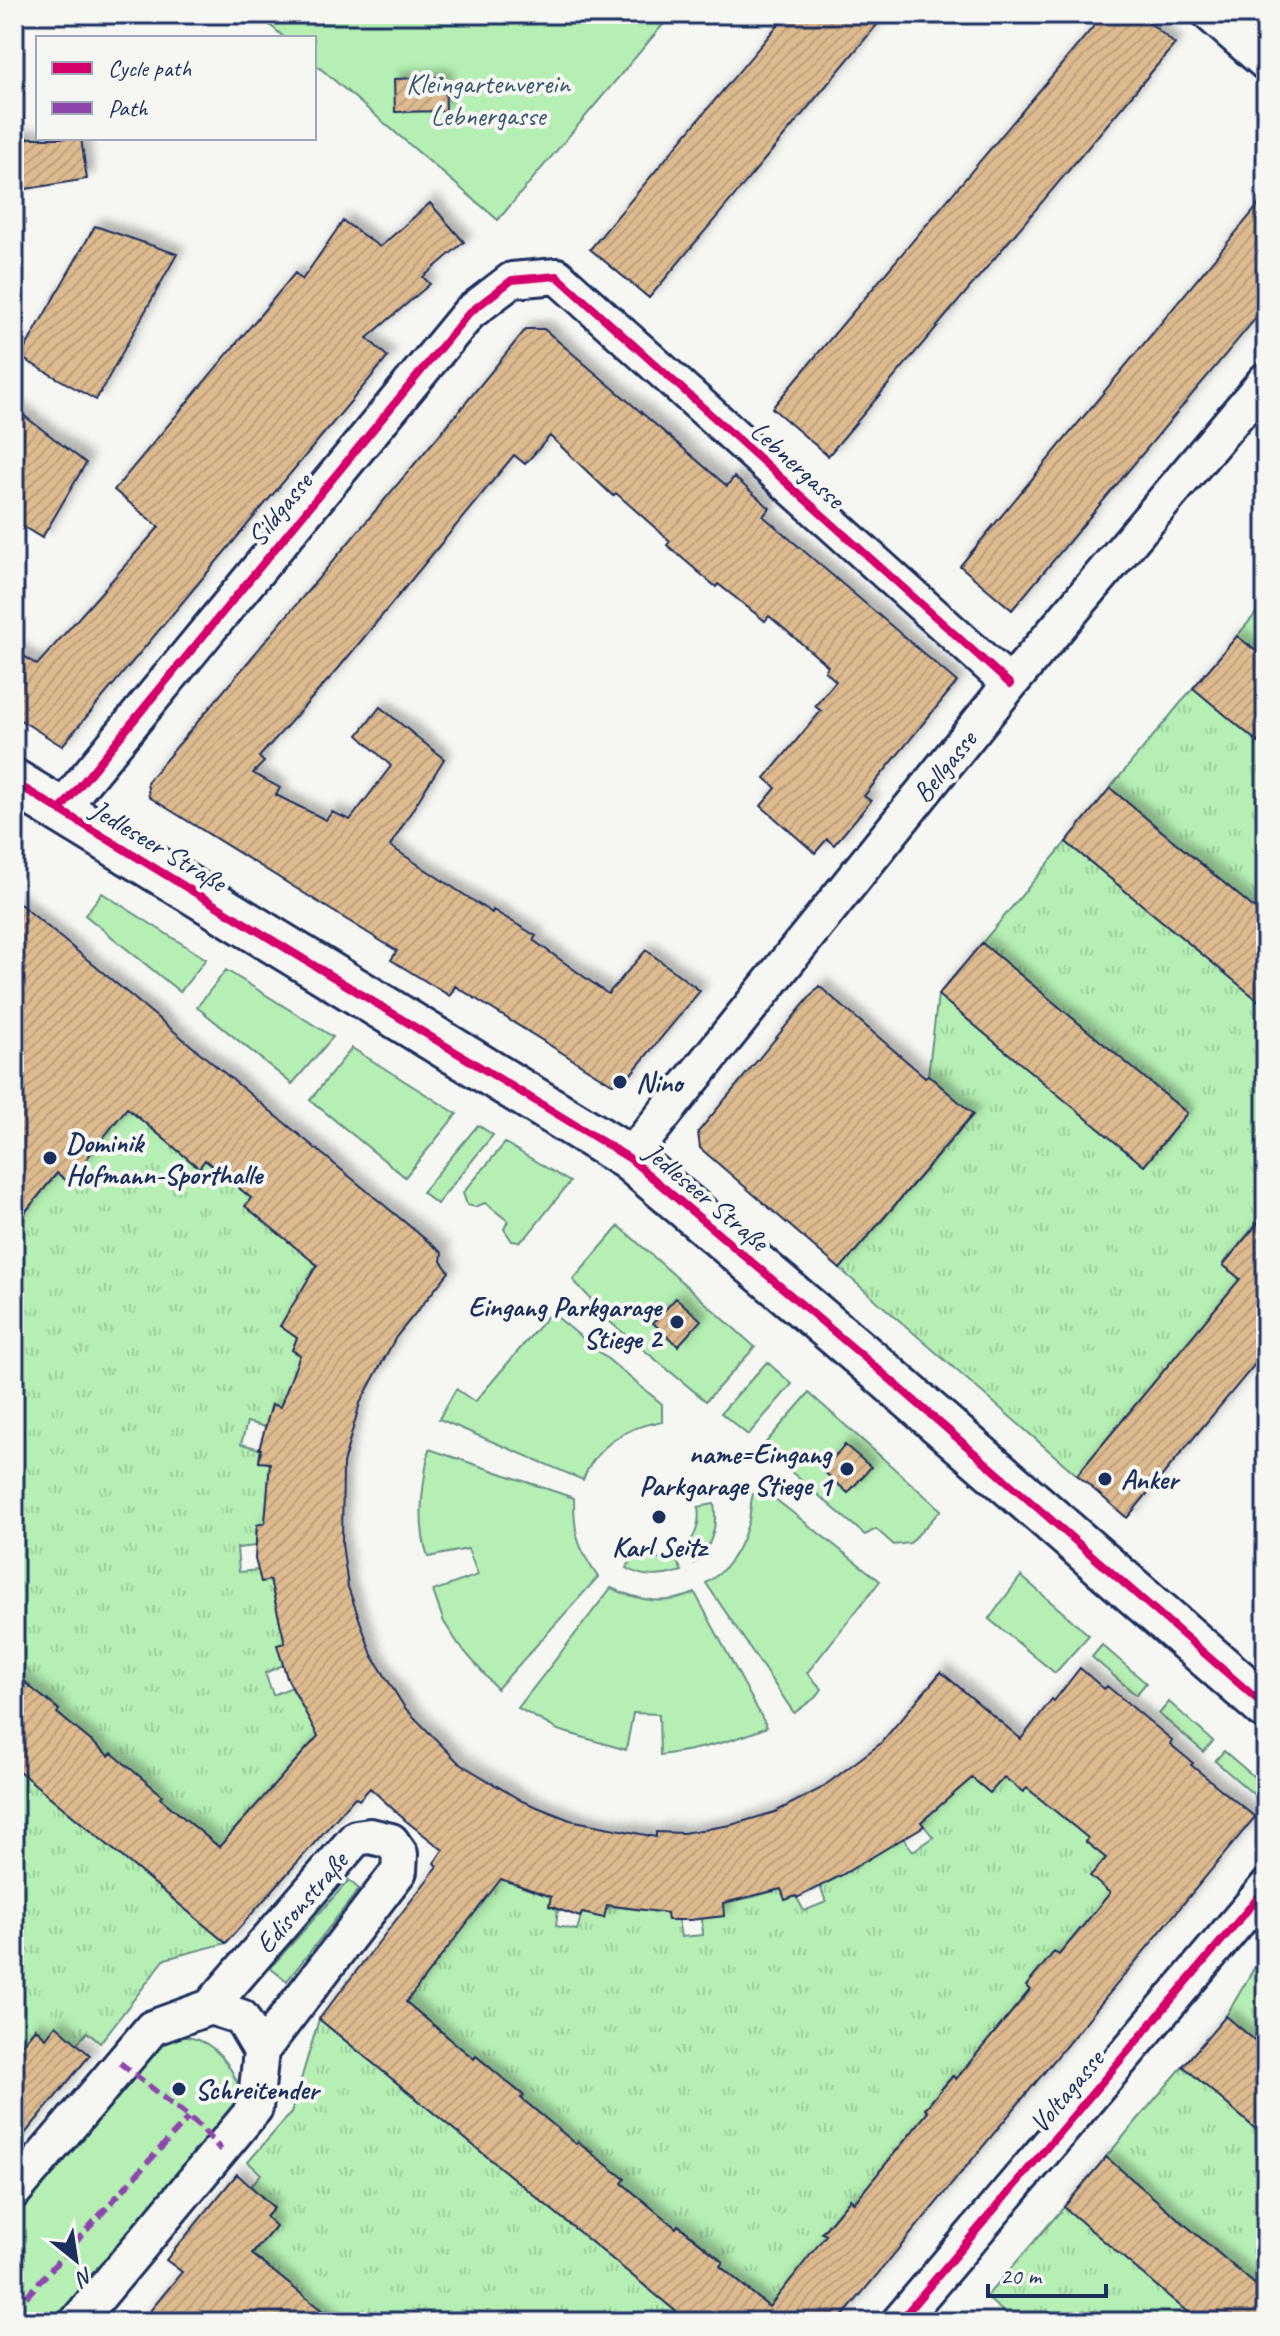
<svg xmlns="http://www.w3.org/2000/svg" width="1280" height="2336" viewBox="0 0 1280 2336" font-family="Caveat,sans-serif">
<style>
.green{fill:#b5efb3;stroke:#688f88;stroke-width:2}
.park{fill:url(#park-tufts);stroke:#688f88;stroke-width:2}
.building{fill:url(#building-hatch);stroke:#1b2f5e;stroke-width:2;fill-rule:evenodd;filter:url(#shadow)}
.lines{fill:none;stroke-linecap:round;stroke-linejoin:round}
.street-casing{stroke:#1b2f5e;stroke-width:40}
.secondary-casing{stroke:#1b2f5e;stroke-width:50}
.street{stroke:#f6f6f2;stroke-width:34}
.secondary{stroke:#f6f6f2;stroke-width:44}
.quiet{stroke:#8e44ad;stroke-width:6;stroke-dasharray:12 6;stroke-linecap:butt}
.cycleway-casing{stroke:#f6f6f2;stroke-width:13}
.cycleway{stroke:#d6006c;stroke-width:8}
.poi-dot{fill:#1b2f5e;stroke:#f6f6f2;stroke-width:3}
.labels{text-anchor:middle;stroke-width:8;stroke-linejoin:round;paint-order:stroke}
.park-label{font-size:28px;fill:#3a556f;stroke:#f6f6f2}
.street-label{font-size:28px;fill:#1b2f5e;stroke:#f6f6f2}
.poi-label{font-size:28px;font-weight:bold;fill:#1b2f5e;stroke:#f6f6f2;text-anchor:start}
</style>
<defs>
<pattern id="park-tufts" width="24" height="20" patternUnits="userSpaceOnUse" patternTransform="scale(2)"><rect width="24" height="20" fill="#b5efb3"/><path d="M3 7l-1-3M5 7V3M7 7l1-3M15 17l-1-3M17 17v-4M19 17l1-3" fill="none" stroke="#9bcd9c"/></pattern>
<pattern id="building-hatch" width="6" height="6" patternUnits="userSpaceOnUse" patternTransform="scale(2)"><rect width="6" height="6" fill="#deba8f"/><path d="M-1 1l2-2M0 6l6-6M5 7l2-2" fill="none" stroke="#bea07e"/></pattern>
<filter id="shadow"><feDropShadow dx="7" dy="-7" stdDeviation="4" flood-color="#0004"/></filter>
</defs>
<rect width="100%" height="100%" fill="#f6f6f2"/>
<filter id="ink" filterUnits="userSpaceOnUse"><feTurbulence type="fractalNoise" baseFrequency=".0125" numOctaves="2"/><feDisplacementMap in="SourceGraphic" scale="16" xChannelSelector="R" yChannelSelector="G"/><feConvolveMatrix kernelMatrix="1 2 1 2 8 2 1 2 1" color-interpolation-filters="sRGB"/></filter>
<g filter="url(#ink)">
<!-- green -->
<path class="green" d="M257 14H672L498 220 314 63V38H285Z
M102 893 206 959 180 992 85 915Z
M226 970 333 1037 292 1084 197 1007Z
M352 1048 457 1114 405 1177 310 1100Z
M478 1125 493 1135 437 1204 422 1192Z
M505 1143 570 1182 527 1236 519 1242 512 1241 504 1229 508 1221 485 1203 475 1207 467 1205 463 1193Z
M619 1226 755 1347 706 1401 593 1308 590 1298 573 1280Z
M551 1312 662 1404V1422C628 1425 595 1447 583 1480L439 1419 456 1389 475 1402Z
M767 1362 792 1384 748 1435 721 1413Z
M809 1393 941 1510 910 1543 894 1545 876 1529 865 1535 762 1447Z
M429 1449 574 1498C574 1534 577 1547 598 1577L497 1689 459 1645 444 1622 433 1591 478 1575 468 1549 428 1557C416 1521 423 1486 429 1449Z
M765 1491 880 1581 807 1673 822 1689 816 1697 794 1713 706 1583C729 1570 742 1546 749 1520 751 1511 750 1503 753 1494Z
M714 1504C718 1527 711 1549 694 1563L684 1550C695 1537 701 1524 698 1507Z
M636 1554 654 1560 674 1556 682 1571C661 1577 645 1579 626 1568Z
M1021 1576 1089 1635 1055 1673 989 1619Z
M611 1588C640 1601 665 1606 695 1593L767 1727C732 1742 698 1750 660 1755L659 1714 633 1713 626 1750 558 1730 518 1708Z
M1102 1645 1146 1683 1136 1695 1092 1657Z
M1169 1702 1213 1741 1204 1752 1159 1714Z
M1224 1751 1266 1787V1805L1215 1761Z
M349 1880 359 1889 287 1981 270 1968Z
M166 2037C174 2037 184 2036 192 2038 216 2043 231 2066 239 2087L230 2115 59 2322H14V2216L146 2055Z"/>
<!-- park -->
<path class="park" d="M1266 601V659L1237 636Z
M1193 688 1266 749V918L1110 788Z
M1066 842 1266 1007V1213L1223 1264 1240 1279 1077 1475 840 1269 973 1115 928 1075 938 995 1145 1165 1187 1114 982 943Z
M14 1001 135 1115 198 1167 205 1160 251 1198 320 1267 280 1326 297 1338 292 1350 300 1355 281 1407 272 1405 266 1427 247 1422 241 1444 261 1449 259 1461 270 1463 265 1523 257 1525 256 1546 237 1548 239 1572 258 1570 270 1580 285 1643 283 1665 265 1673 273 1695 292 1687 299 1700 334 1742 308 1747 235 1829 231 1857 57 1713 59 1709 42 1696 21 1697 30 1685 14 1673V1256L17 1252 14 1249V1226L57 1173 68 1181Z
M961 1769 1004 1777 1023 1792 1027 1788 1088 1838 1086 1842 1106 1858 1091 1876 1122 1903 1095 1911 1059 1955 1054 1952 1027 1986 1030 1990 956 2079 952 2076 925 2109 928 2113 854 2203 850 2199 822 2232 826 2235 775 2312 720 2266 723 2261 679 2225 676 2228 584 2164 593 2152 578 2141 576 2144 521 2098 524 2095 508 2083 483 2079 491 2068 476 2056 474 2059 406 2002 500 1879 551 1896 549 1906 558 1909 556 1926 577 1930 582 1913 607 1906 643 1910 666 1909 668 1920H678L681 1937 703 1935 702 1919 723 1903 753 1897 781 1889 786 1900 796 1896 804 1911 826 1902 820 1886 903 1838 913 1851 933 1837 921 1822 936 1809 929 1800Z
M18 1770 226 1943 165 1959 100 2043 87 2032 77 2044 46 2038 35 2028 14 2054V1775Z
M1257 1963 1266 1971V2050L1226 2016Z
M319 2019 689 2322H336L252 2255 276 2226 266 2217 273 2207 251 2186 261 2174 248 2162 291 2113Z
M1183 2066 1266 2138V2294L1106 2157Z
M1064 2207 1199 2322H1015L986 2297Z"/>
<!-- building -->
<path class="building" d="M787 14H886L649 298 590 249Z
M1104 14H1139L1175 44 828 456 772 408Z
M445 77 446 111 395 112 394 79Z
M14 138H81L87 179 14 191Z
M1266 196V306L1012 610 960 566Z
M430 203 464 242 423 277 430 284 367 338 388 357 62 746 14 716V649L37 665 159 527 114 490 295 273 302 280 343 221 380 247Z
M95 226 177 254 96 400 20 357Z
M526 329H544L727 486 734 477 770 508 763 516 957 682 864 796 871 801 834 845 827 839 815 853 761 806 776 788 765 778 821 711 815 706 836 681 825 671 828 666 769 616 765 621 718 584 716 587 667 545 670 541 616 493 613 496 550 436 525 464 514 455 338 669 259 757 264 762 253 773 280 788 276 795 326 820 332 812 350 820 391 766 358 735 380 707 444 759 390 846 492 913 493 910 536 936 533 940 608 994 646 950 700 991 626 1080 612 1084 455 986 450 996 391 960 397 951 149 797 147 782 455 416Z
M14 408 86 463 42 538 14 521Z
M1237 636 1266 659V749L1193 688Z
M1110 788 1266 918V1007L1066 842Z
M14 899 442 1253 441 1261 449 1272 396 1337 360 1403 343 1464 342 1544 348 1587 372 1655 405 1708 459 1763 522 1801 570 1820 656 1837V1832L683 1833 731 1825 775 1812 820 1789 880 1744 941 1672 1021 1739 1052 1699 1054 1701 1080 1668 1104 1689 1107 1686 1172 1740 1170 1744 1193 1763 1191 1765 1255 1817 838 2322H689L319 2019 438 1866 434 1863 443 1850 406 1821 370 1788 359 1800 355 1797 226 1943 14 1767V1674L59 1710 57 1713 109 1756 112 1753 162 1795 160 1798 219 1847 318 1736 287 1678 277 1645 285 1643 270 1580 261 1582 255 1559 257 1525 265 1523 270 1463 259 1462 261 1449H259L272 1404 280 1407 300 1355 292 1350 297 1338 280 1326 317 1265 245 1206 251 1198 205 1160 199 1168 127 1108 68 1182 57 1173 14 1226ZM1004 1777 1023 1792 1027 1788 1088 1838 1086 1842 1106 1858 1090 1876 1110 1893 1059 1955 1054 1952 1026 1986 1030 1990 956 2079 953 2076 939 2092 925 2109 928 2112 854 2203 850 2199 822 2233 826 2235 769 2307 720 2266 723 2262 678 2225 676 2228 622 2183 625 2179 577 2142 576 2144 521 2098 524 2096 476 2056 474 2059 406 2002 501 1879 551 1897 549 1906 580 1917 582 1913 604 1918 607 1905 667 1913 668 1920H690L724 1916 723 1903 781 1889 785 1900 796 1896 797 1898 840 1876 924 1826 921 1822 972 1778 990 1793Z
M982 943 1187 1113 1144 1166 938 995Z
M819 986 925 1077 928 1075 973 1114 840 1269 700 1148 698 1132Z
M1266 1213V1351L1127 1518 1077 1475 1240 1279 1223 1265Z
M676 1298 701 1320 678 1346 653 1323Z
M845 1445 871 1467 848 1493 822 1470Z
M1226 2016 1266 2050V2138L1183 2066Z
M56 2025 90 2055 14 2147V2054L35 2028 46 2038Z
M1106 2157 1266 2294V2322H1199L1064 2207Z
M237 2174 274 2208 266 2217 276 2226 252 2254 336 2322H141L182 2272 166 2260Z"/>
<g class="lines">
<defs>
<path id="street" d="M1210 14 1266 63
M60 810 469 313 512 280 557 276 1010 684
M629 1158 1010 684 1266 380
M14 2191 152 2028 210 2007 241 2017 261 2051
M77 2322 255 2108 261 2051 399 1871 400 1854 391 1841 370 1836 356 1838 210 2007
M899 2322 1266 1888"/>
<path id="secondary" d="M14 782 629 1158 885 1375 1266 1707"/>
</defs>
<!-- street casing -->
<use href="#street" class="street-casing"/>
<!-- secondary casing -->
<use href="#secondary" class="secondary-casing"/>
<!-- street -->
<use href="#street" class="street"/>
<!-- secondary -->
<use href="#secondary" class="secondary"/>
<!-- quiet -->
<path class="quiet" d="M120 2063 201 2127 221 2150
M14 2310 188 2118"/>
<defs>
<path id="cycleway" d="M14 782 629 1158 885 1375 1266 1707
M60 810 469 313 512 280 557 276 1010 684
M899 2322 1266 1888"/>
</defs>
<!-- cycleway casing -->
<use href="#cycleway" class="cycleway-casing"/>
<!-- cycleway -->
<use href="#cycleway" class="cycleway"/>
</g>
</g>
<!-- markers -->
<g class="poi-dot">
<circle cx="620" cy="1082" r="8"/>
<circle cx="50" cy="1158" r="8"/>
<circle cx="677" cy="1322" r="8"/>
<circle cx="847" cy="1469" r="8"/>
<circle cx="1105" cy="1479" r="8"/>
<circle cx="659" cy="1517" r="8"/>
<circle cx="179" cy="2089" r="8"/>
</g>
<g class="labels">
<!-- park labels -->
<g class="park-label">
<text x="488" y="93">Kleingartenverein<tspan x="488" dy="32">Lebnergasse</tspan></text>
</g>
<!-- street labels -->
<g class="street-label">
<text transform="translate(798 464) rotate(42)" y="10">Lebnergasse</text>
<text transform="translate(279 509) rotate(-51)" y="10">Sildgasse</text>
<text transform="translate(944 766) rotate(-51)" y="10">Bellgasse</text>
<text transform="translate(159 845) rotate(31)" y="10">Jedleseer Straße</text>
<text transform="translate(707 1196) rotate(40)" y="10">Jedleseer Straße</text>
<text transform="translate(301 1902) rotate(-49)" y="10">Edisonstraße</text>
<text transform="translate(1066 2091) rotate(-50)" y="10">Voltagasse</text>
</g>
<!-- poi labels -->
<g class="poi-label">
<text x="636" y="1092">Nino</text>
<text x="66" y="1152">Dominik<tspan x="66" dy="32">Hofmann-Sporthalle</tspan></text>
<text x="661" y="1316" text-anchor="end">Eingang Parkgarage<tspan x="661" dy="32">Stiege 2</tspan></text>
<text x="831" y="1463" text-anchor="end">name=Eingang<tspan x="831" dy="32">Parkgarage Stiege 1</tspan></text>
<text x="1121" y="1489">Anker</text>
<text x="659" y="1556" text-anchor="middle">Karl Seitz</text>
<text x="195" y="2099">Schreitender</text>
</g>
</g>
<!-- margin -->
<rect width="1280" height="2336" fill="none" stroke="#f6f6f2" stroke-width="48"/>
<rect x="24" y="24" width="1232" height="2288" fill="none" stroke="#1b2f5e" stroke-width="3" filter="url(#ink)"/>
<!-- legend -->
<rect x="36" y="36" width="280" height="104" fill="#f6f6f2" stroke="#9ea6b7" stroke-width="2"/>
<rect x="52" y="62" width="40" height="12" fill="#d6006c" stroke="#9ea6b7" stroke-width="2"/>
<text x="108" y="76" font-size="24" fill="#1b2f5e">Cycle path</text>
<rect x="52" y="102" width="40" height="12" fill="#8e44ad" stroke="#9ea6b7" stroke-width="2"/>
<text x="108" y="116" font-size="24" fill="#1b2f5e">Path</text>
<!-- north arrow -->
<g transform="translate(76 2260) rotate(150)" stroke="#f6f6f2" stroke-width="6" paint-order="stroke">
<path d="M0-6L14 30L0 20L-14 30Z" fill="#1b2f5e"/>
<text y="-12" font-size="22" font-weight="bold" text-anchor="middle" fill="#1b2f5e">N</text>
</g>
<!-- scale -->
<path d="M988 2284v12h118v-12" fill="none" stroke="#1b2f5e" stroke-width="4"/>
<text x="1000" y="2284" font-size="24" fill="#1b2f5e" stroke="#f6f6f2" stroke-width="6" paint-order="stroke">20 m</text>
</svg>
